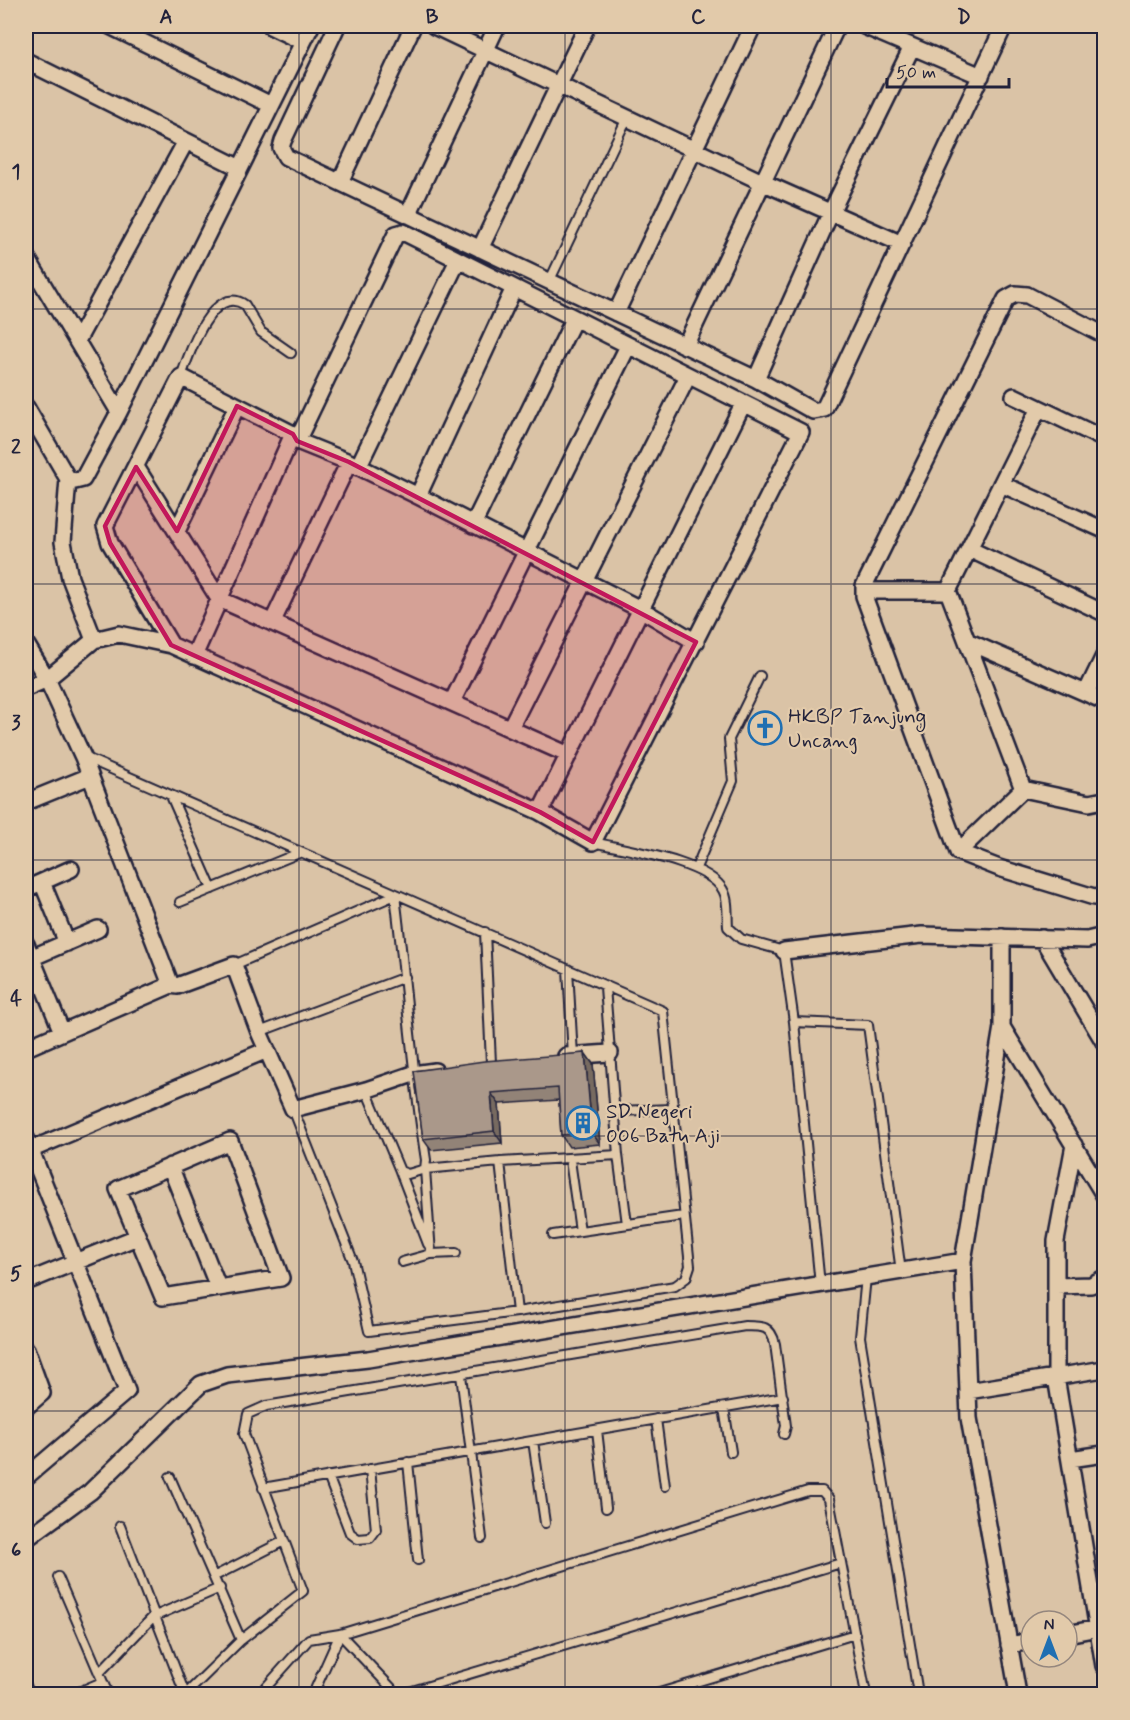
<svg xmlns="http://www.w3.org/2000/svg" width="1130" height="1720" viewBox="0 0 1130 1720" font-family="Mynerve,sans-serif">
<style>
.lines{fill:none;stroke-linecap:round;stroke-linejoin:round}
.service-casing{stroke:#22223b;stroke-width:12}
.minor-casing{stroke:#22223b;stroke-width:20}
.service{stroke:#e2caaa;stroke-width:8}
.minor{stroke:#e2caaa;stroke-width:15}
.wall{fill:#928377;stroke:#22223b;stroke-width:1.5}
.shaded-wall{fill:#776a61;stroke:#22223b;stroke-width:1.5}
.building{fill:#aa988a;stroke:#22223b;stroke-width:1.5}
.marked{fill:#c2185b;fill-opacity:0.2;stroke:#c2185b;stroke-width:4.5;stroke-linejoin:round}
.grid{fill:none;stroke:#22223b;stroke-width:1.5;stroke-opacity:0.55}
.labels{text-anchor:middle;stroke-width:4.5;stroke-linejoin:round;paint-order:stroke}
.poi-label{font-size:21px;fill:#22223b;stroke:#e2caaa;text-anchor:start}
.neatline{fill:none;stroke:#22223b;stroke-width:2}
.grid-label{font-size:20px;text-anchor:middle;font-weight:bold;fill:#22223b}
</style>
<rect width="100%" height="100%" fill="#dac3a6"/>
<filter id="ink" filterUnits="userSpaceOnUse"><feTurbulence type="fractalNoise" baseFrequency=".0167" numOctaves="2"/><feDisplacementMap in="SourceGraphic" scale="12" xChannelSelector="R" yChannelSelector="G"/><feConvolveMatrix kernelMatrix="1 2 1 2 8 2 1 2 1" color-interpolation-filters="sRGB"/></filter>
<g filter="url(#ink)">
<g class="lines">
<defs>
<path id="service" d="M549 282 627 118
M181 377C188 357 212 282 245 305L261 332 291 353
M84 757 663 1011 690 1266 686 1278 675 1286 517 1312 369 1331 353 1261 293 1109
M171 796 212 889
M593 842C625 850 707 861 723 890 729 900 727 916 728 927L741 939 784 951 794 1022 820 1285
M696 868 733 781 729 739 760 676
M180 902 299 853
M485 932 491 1063
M234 965 395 895C406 984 412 1072 426 1160L425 1169 408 1174 400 1171 366 1090
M568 969 573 1056
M605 987 618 1155 627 1224
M794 1022 868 1025 901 1272
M259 1032 405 977
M615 1111 674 1109
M570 1160 580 1231
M400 1171 428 1244
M553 1235 683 1216
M431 1254 425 1169 500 1162
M402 1262 431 1254 456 1253
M866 1277 860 1337 918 1694
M517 1312 500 1162 618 1155
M461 1375 482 1538
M724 1408 731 1452
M656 1419 665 1486
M597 1430 606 1508
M533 1441 545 1523
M408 1462 418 1560
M328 1476 350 1533 358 1539 370 1538 376 1530 370 1469
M170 1477 241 1640
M263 1488 783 1397
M120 1526 185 1694
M215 1576 284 1541
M58 1577 108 1694
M99 1673 153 1617 220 1588
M26 1685 29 1694
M74 1694 102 1682
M186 1694 241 1640 303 1591 244 1434 248 1414 266 1406 745 1326C763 1326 771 1326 775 1344L786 1426 784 1434
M260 1694 309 1639 340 1634 808 1491H822L829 1499 866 1694
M313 1694 340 1634 397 1694
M402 1694 841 1563
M656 1694 855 1634"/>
<path id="minor" d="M110 26 271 105
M270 26 303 42
M337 26 283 141 281 148 286 157 756 379 813 411 824 409 1004 26
M434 26 762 182 902 244
M864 26 981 76
M26 61 240 168
M340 182 413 26
M408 215 497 26
M480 249 587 26
M26 256 119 412
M616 313 753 26
M1104 335 1027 295 1015 294 1006 299 864 586V596L958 852 999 868 1094 897 1104 896
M77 341 186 141
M685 346 837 26
M756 379 831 212 912 47
M1014 396 1104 439
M26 407 68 479 75 481 83 479 119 412 311 26
M1039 408 948 591 1023 789 1089 803 1104 800
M136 467 219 599 569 755
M358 467 458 260
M68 479 63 542 70 578 94 640
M1001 484 1104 530
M418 496 514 288
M473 525 574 319
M177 531 237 406
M969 549 1104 613
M864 591H948
M272 623 349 462
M967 641 1104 701
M26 644 47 679 83 757 171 985 177 986 234 965 259 1032 293 1109 366 1090 413 1074 435 1071
M171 645 110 543 105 526 181 377 293 434 297 441 349 462 418 496 642 610 696 642
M194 656 293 434
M26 688 47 679 94 640 119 634 171 645 540 812 593 842 801 432 403 232 396 234 297 441
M1086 693 1104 656
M452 702 628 346
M510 728 688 376
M26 802 90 776
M540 812 743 404
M958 852 1023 789
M42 882 67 943
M26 889 71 869
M1002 937V1027L963 1261 969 1418 1018 1694
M1042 938 1104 1042
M26 944 62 1032
M784 951 922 935 1087 940 1104 936
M31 958 98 929
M1002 1027 1104 1195
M26 1048 171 985
M566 1056 610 1053
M26 1138 127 1391 26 1477
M230 1141 281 1278 163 1297 118 1189Z
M1074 1145 1056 1241V1377L1104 1666
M30 1150 267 1050
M170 1166 218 1287
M26 1282 137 1237
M1056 1286 1091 1285 1104 1278
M26 1349 42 1393 26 1407
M968 1391 1104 1369
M1070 1459 1104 1454
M26 1539 90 1492 201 1384 227 1375 368 1359 963 1261
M1067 1634 1098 1628
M1009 1645 1031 1641"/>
</defs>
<!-- service casing -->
<use href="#service" class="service-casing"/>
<!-- minor casing -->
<use href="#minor" class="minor-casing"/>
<!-- service -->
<use href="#service" class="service"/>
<!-- minor -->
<use href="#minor" class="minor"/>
</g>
<!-- wall -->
<path class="wall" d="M585 1053 593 1064 600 1144 569 1147 561 1135 559 1100 499 1104 502 1143 431 1150 423 1139 414 1071Z"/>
<!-- shaded-wall -->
<path class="shaded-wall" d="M585 1053 593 1064 600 1144 592 1133Z
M491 1093 499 1104 502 1143 494 1131Z"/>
<!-- building -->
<path class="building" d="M585 1053 592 1133 561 1135 558 1088 491 1093 494 1131 423 1139 414 1071 484 1061Z"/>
</g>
<!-- marked area -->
<path class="marked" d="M237 406 293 434 297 441 349 462 696 642 593 842 540 812 171 645 110 543 105 526 136 467 177 531Z"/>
<!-- grid -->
<path class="grid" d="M299 26V1694M565 26V1694M831 26V1694M26 309H1104M26 584H1104M26 860H1104M26 1136H1104M26 1411H1104"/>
<!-- icons -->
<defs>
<symbol id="church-ring" viewBox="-11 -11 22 22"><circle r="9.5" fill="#e2caaa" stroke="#1f6fb2" stroke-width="1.5"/><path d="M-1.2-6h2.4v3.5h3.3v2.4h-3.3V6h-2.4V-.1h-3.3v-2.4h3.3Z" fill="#1f6fb2"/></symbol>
<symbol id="building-ring" viewBox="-11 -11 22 22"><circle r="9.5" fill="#e2caaa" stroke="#1f6fb2" stroke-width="1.5"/><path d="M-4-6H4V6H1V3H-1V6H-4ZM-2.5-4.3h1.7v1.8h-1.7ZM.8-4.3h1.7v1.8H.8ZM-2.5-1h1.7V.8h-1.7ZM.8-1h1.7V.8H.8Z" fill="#1f6fb2"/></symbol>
</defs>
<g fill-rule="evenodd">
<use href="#church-ring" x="746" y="709" width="38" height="38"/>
<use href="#building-ring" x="564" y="1104" width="38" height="38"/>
</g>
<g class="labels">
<!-- poi labels -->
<g class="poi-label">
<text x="788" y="723">HKBP Tanjung<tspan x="788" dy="24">Uncang</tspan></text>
<text x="606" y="1118">SD Negeri<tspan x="606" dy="24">006 Batu Aji</tspan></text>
</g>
</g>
<!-- margin -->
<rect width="1130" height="1720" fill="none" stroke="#e2caaa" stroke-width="66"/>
<!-- north arrow -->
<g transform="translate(1049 1639)"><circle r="28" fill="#e2caaa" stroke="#95877e" stroke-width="1.5"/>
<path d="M0-4.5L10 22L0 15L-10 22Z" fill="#1f6fb2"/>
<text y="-9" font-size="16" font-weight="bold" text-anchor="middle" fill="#22223b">N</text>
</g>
<!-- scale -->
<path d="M887 78v9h122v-9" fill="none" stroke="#22223b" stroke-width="3"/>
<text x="896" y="78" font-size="18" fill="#22223b" stroke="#e2caaa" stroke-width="4.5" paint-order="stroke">50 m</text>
<rect x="33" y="33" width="1064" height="1654" class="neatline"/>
<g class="grid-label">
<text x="166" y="23">A</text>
<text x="432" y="23">B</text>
<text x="698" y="23">C</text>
<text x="964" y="23">D</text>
<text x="16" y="178">1</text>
<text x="16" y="453">2</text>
<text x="16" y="729">3</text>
<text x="16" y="1005">4</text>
<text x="16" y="1280">5</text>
<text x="16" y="1556">6</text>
</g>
</svg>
